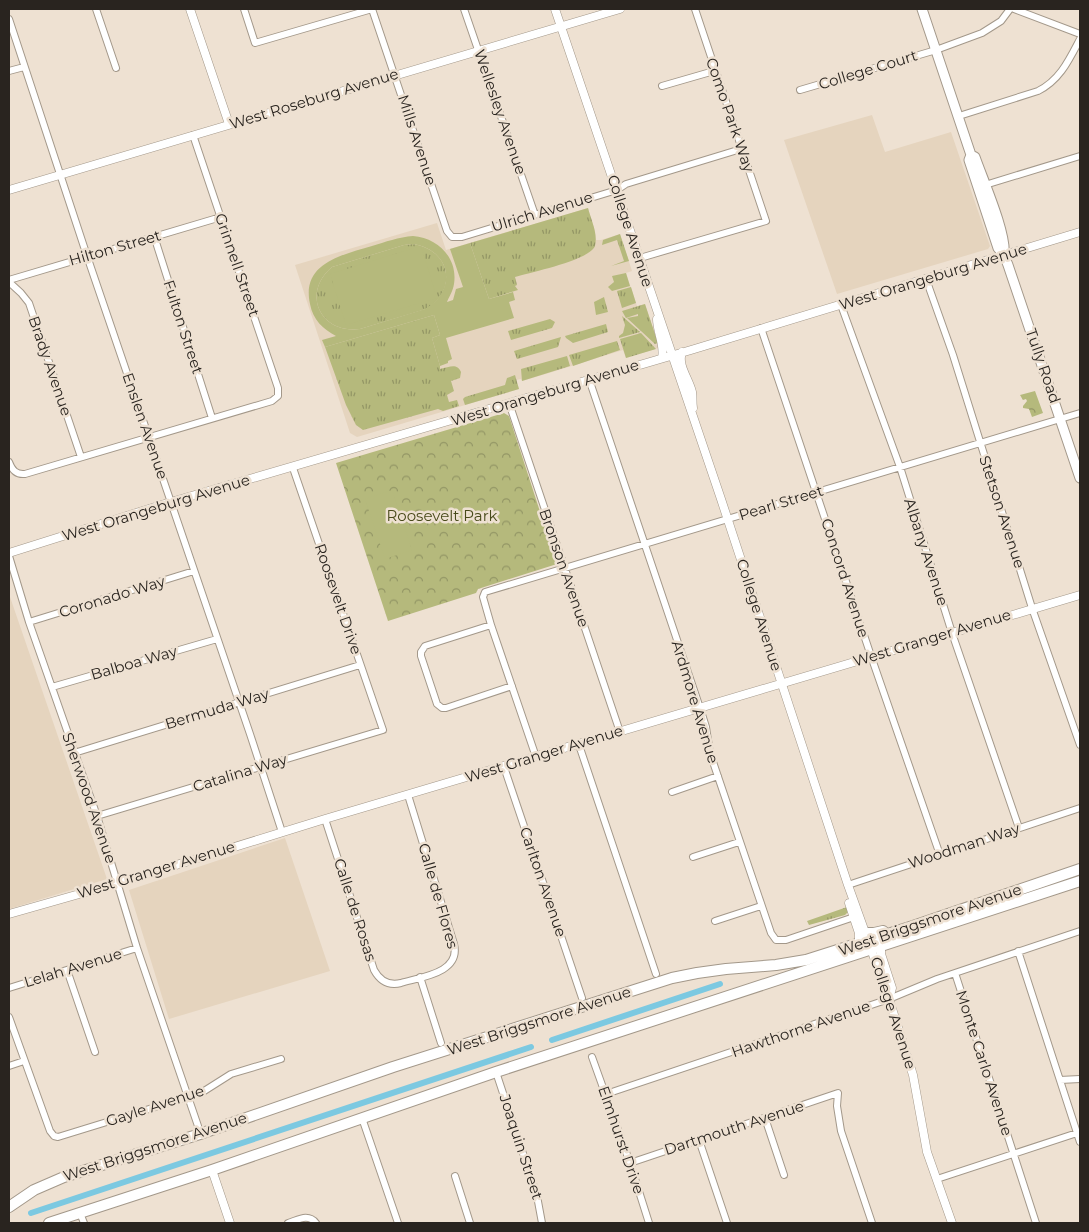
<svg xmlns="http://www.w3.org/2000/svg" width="1089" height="1232" viewBox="0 0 1089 1232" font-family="Montserrat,sans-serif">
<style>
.built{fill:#e5d4be}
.grass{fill:url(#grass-tufts)}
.forest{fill:url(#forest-crowns)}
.pitch{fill:#b5b97c;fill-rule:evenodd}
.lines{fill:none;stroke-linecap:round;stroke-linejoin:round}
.canal{stroke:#7cc9e1;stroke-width:6}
.minor-casing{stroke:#a3988a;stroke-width:8}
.tertiary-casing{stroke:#a3988a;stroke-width:9}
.secondary-casing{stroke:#a3988a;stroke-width:11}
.primary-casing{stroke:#a3988a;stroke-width:12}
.minor{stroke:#fff;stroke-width:6}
.tertiary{stroke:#fff;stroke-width:8}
.secondary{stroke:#fff;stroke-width:9}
.primary{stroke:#fff;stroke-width:10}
.labels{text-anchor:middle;stroke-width:5;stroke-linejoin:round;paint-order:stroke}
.street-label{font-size:15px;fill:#29241f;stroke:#eee1d2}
.park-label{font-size:15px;fill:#484a1a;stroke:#eee1d2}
</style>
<defs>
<pattern id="grass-tufts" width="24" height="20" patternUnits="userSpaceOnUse" patternTransform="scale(1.25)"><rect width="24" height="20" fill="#b5b97c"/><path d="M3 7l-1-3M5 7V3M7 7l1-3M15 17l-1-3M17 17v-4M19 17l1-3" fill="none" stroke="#939665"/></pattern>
<pattern id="forest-crowns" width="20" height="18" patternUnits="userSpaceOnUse" patternTransform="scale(1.25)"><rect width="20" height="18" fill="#b5b97c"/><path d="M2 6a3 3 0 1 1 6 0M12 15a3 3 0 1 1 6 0" fill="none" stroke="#939665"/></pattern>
</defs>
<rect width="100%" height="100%" fill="#eee1d2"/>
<!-- built -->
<path class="built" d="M872 115 885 152 951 132 990 246 988 249 837 294 784 140Z
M588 208 595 231 596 240H601L620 234 632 271 626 273 637 306 645 304 659 346 658 348 626 358 623 350 549 373 522 381 521 379 516 380 519 389 357 437 350 433 295 265 437 223 446 250Z
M9 594 107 879 9 909Z
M285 838 330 971 169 1019 129 890Z"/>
<!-- grass -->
<path class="grass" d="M588 208C591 220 598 233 595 246 590 260 532 272 515 277L517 285 515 286 518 290 489 299 470 243Z
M620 234 629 261 611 266 624 261 617 240 602 245 603 240Z
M413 244C451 250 458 290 426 309L360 329C320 334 301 293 332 267L404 245Z
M626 273 630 286 612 291 608 287 614 282 612 276Z
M631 287 636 303 622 308 617 291Z
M604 297 608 312 596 315 594 302Z
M645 304 658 343 655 344 627 318 638 316V314L626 318 622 311Z
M434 315 440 335 432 338 440 366V369C450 367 457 363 461 372L460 378 451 381 454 391 447 395 449 402 457 400 459 406 443 411 438 409 363 430 356 425 346 405 325 347Z
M622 316 640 332 619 338V336L623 333 625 325Z
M550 319 555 322 552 328 511 340 508 331Z
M606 324 608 332 573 343 566 338 565 336Z
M641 333 656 349 626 358 620 339Z
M561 337 558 347 517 359 514 351Z
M617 341 620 350 573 366 569 355Z
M567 356 570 366 522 381 521 369Z
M515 375 519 389 465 405 463 399 465 397 505 385 507 378Z
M847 907 849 911 845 915 809 925 807 921Z"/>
<!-- forest -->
<path class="forest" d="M1035 391 1043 413 1032 417 1029 409 1023 408V406L1027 401 1026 399 1023 400 1020 395Z
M504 413 509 416 557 564 478 589 476 593 388 621 336 463Z"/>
<!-- pitch -->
<path class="pitch" d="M413 236C438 238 458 258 454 284 453 291 449 297 447 302L453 300 456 289 463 287 450 249 470 243 489 299 513 292 515 300 509 302 514 318 446 338 452 359 448 361V363L440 366 432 338 440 335 434 315 325 347 322 340 336 336C323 329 313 320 310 304 301 263 342 255 372 246 385 242 399 237 413 236ZM413 244C451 250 458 290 425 309L360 329C320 334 301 293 332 267L404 245Z
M421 246 437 298 346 325 330 274Z
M392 490 412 550 385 559 365 499Z"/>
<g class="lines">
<!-- canal -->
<path class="canal" d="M552 1040 720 984
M31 1213 531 1047"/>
<defs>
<path id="minor" d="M96 9 116 68
M244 9 255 43 372 9 447 231 452 237H462L607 193 617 190 626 184 741 149
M464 9 535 215
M1014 9 1080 34
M9 19 87 256 250 734 282 832
M9 71 24 67
M662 86 714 71
M800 90 936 50 982 33 1001 21 1010 9
M959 116 1038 91C1060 80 1069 60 1080 39
M985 185 1080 156
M154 236 212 418
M640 258 766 221 695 9
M926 279 953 355 1032 608 1080 745
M9 280 221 217
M9 282 21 293 29 303 81 457
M841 305 900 467 952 633 1019 828
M761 328 871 656 940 855
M589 379 700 708 706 727 710 753 771 933 776 940H786L857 916
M509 403 620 732
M9 462C12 470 16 475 25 474L272 401 278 396V388L193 135
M9 556 29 622 97 816 137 948 198 1126
M29 622 194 571
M491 625 425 646 421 652V656L437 704 442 708H446L512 686
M52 687 217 639
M579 745 656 974
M74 753 360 665
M536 757 491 625 483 597 485 592 1080 413
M504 767 582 998
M672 792 718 776
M97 816 383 730 293 468
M325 819 374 970C380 981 389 986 401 983 421 977 461 973 454 944L408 795
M693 857 739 842
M848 885 1080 808
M715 921 761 906
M1018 951 1080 1142
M67 970 95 1052
M955 973 1036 1223
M420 977 441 1043
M9 988 137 948
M9 1017 50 1131 54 1136 58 1137 201 1093 231 1074 281 1059
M592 1057 630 1163 649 1223
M9 1066 24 1061
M496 1072 537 1196 542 1223
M1060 1080 1080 1079
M606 1094 889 999 937 979 1080 931
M362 1118 398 1223
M765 1118 784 1175
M699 1140 727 1223
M630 1163 838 1093 837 1106 841 1131 872 1223
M455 1176 470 1223
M937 1179 1077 1133
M80 1213 84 1223
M288 1223C298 1220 308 1213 316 1223"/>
<path id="tertiary" d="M190 9 229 124
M555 9 721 499 848 885 889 999 913 1075 927 1152 952 1223
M9 190 620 9
M657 319C657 332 665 345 662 358
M682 352C677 365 689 379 692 392 693 397 692 403 693 408
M9 553 171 502 691 350 1080 232
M849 903 859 933V944
M9 914 118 883 325 819 1080 595
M881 947V954L892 988 889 999
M212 1170 230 1223"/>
<path id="secondary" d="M922 9 971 155 975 157C983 180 1007 234 1004 255
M971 155 969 160 998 248 1004 255 1008 265 1080 478"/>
<path id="primary" d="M866 933H874L883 931
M9 1207 34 1190 64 1177 200 1134 393 1067 578 1008 672 978 697 973 726 969 776 965 806 960 913 926 1080 869
M49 1223 212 1170 496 1072 1080 881"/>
</defs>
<!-- minor casing -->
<use href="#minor" class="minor-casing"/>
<!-- tertiary casing -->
<use href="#tertiary" class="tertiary-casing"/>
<!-- secondary casing -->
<use href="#secondary" class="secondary-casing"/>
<!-- primary casing -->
<use href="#primary" class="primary-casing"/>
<!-- minor -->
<use href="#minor" class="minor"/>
<!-- tertiary -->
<use href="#tertiary" class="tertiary"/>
<!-- secondary -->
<use href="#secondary" class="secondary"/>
<!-- primary -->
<use href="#primary" class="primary"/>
</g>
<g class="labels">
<!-- street labels -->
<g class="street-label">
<text transform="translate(868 70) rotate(-17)" y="5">College Court</text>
<text transform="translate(314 99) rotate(-17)" y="5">West Roseburg Avenue</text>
<text transform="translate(500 112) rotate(71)" y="5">Wellesley Avenue</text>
<text transform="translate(730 115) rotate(71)" y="5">Como Park Way</text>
<text transform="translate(417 140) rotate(72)" y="5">Mills Avenue</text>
<text transform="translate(542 212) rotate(-17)" y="5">Ulrich Avenue</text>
<text transform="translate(630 231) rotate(72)" y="5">College Avenue</text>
<text transform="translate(115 248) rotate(-16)" y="5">Hilton Street</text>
<text transform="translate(237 265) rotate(71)" y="5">Grinnell Street</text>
<text transform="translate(933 277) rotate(-17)" y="5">West Orangeburg Avenue</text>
<text transform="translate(183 327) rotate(72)" y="5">Fulton Street</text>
<text transform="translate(50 366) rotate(71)" y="5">Brady Avenue</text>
<text transform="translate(1043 366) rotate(71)" y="5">Tully Road</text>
<text transform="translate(545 393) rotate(-17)" y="5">West Orangeburg Avenue</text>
<text transform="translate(145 426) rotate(71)" y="5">Enslen Avenue</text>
<text transform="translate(781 503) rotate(-17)" y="5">Pearl Street</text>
<text transform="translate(156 508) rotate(-17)" y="5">West Orangeburg Avenue</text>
<text transform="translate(1002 512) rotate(72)" y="5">Stetson Avenue</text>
<text transform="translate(926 552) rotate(72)" y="5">Albany Avenue</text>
<text transform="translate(564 568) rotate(71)" y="5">Bronson Avenue</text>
<text transform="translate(845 578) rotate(72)" y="5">Concord Avenue</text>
<text transform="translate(112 597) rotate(-17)" y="5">Coronado Way</text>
<text transform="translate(338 599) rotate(71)" y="5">Roosevelt Drive</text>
<text transform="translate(759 615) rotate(72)" y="5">College Avenue</text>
<text transform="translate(932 638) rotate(-17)" y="5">West Granger Avenue</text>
<text transform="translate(134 663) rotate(-16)" y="5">Balboa Way</text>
<text transform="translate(695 702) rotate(73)" y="5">Ardmore Avenue</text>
<text transform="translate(217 709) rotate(-17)" y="5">Bermuda Way</text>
<text transform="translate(544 754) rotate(-17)" y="5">West Granger Avenue</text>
<text transform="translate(240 773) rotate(-17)" y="5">Catalina Way</text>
<text transform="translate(89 798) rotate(71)" y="5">Sherwood Avenue</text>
<text transform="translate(964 846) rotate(-18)" y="5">Woodman Way</text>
<text transform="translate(156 870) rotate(-17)" y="5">West Granger Avenue</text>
<text transform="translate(543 882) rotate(71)" y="5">Carlton Avenue</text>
<text transform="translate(438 896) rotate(74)" y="5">Calle de Flores</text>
<text transform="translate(355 910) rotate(72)" y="5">Calle de Rosas</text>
<text transform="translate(930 920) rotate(-19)" y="5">West Briggsmore Avenue</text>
<text transform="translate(73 968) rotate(-17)" y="5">Lelah Avenue</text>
<text transform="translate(893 1013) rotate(72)" y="5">College Avenue</text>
<text transform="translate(539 1021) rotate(-18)" y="5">West Briggsmore Avenue</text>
<text transform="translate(801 1029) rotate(-19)" y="5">Hawthorne Avenue</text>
<text transform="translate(984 1063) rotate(72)" y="5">Monte Carlo Avenue</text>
<text transform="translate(155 1106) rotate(-18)" y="5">Gayle Avenue</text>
<text transform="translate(734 1128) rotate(-18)" y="5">Dartmouth Avenue</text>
<text transform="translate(621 1140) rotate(71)" y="5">Elmhurst Drive</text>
<text transform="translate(155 1147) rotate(-18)" y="5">West Briggsmore Avenue</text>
<text transform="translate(521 1147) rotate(72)" y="5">Joaquin Street</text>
</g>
<!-- park labels -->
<g class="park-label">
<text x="442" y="521">Roosevelt Park</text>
</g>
</g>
<!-- border -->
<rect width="1089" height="1232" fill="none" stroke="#29241f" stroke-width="20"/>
</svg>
